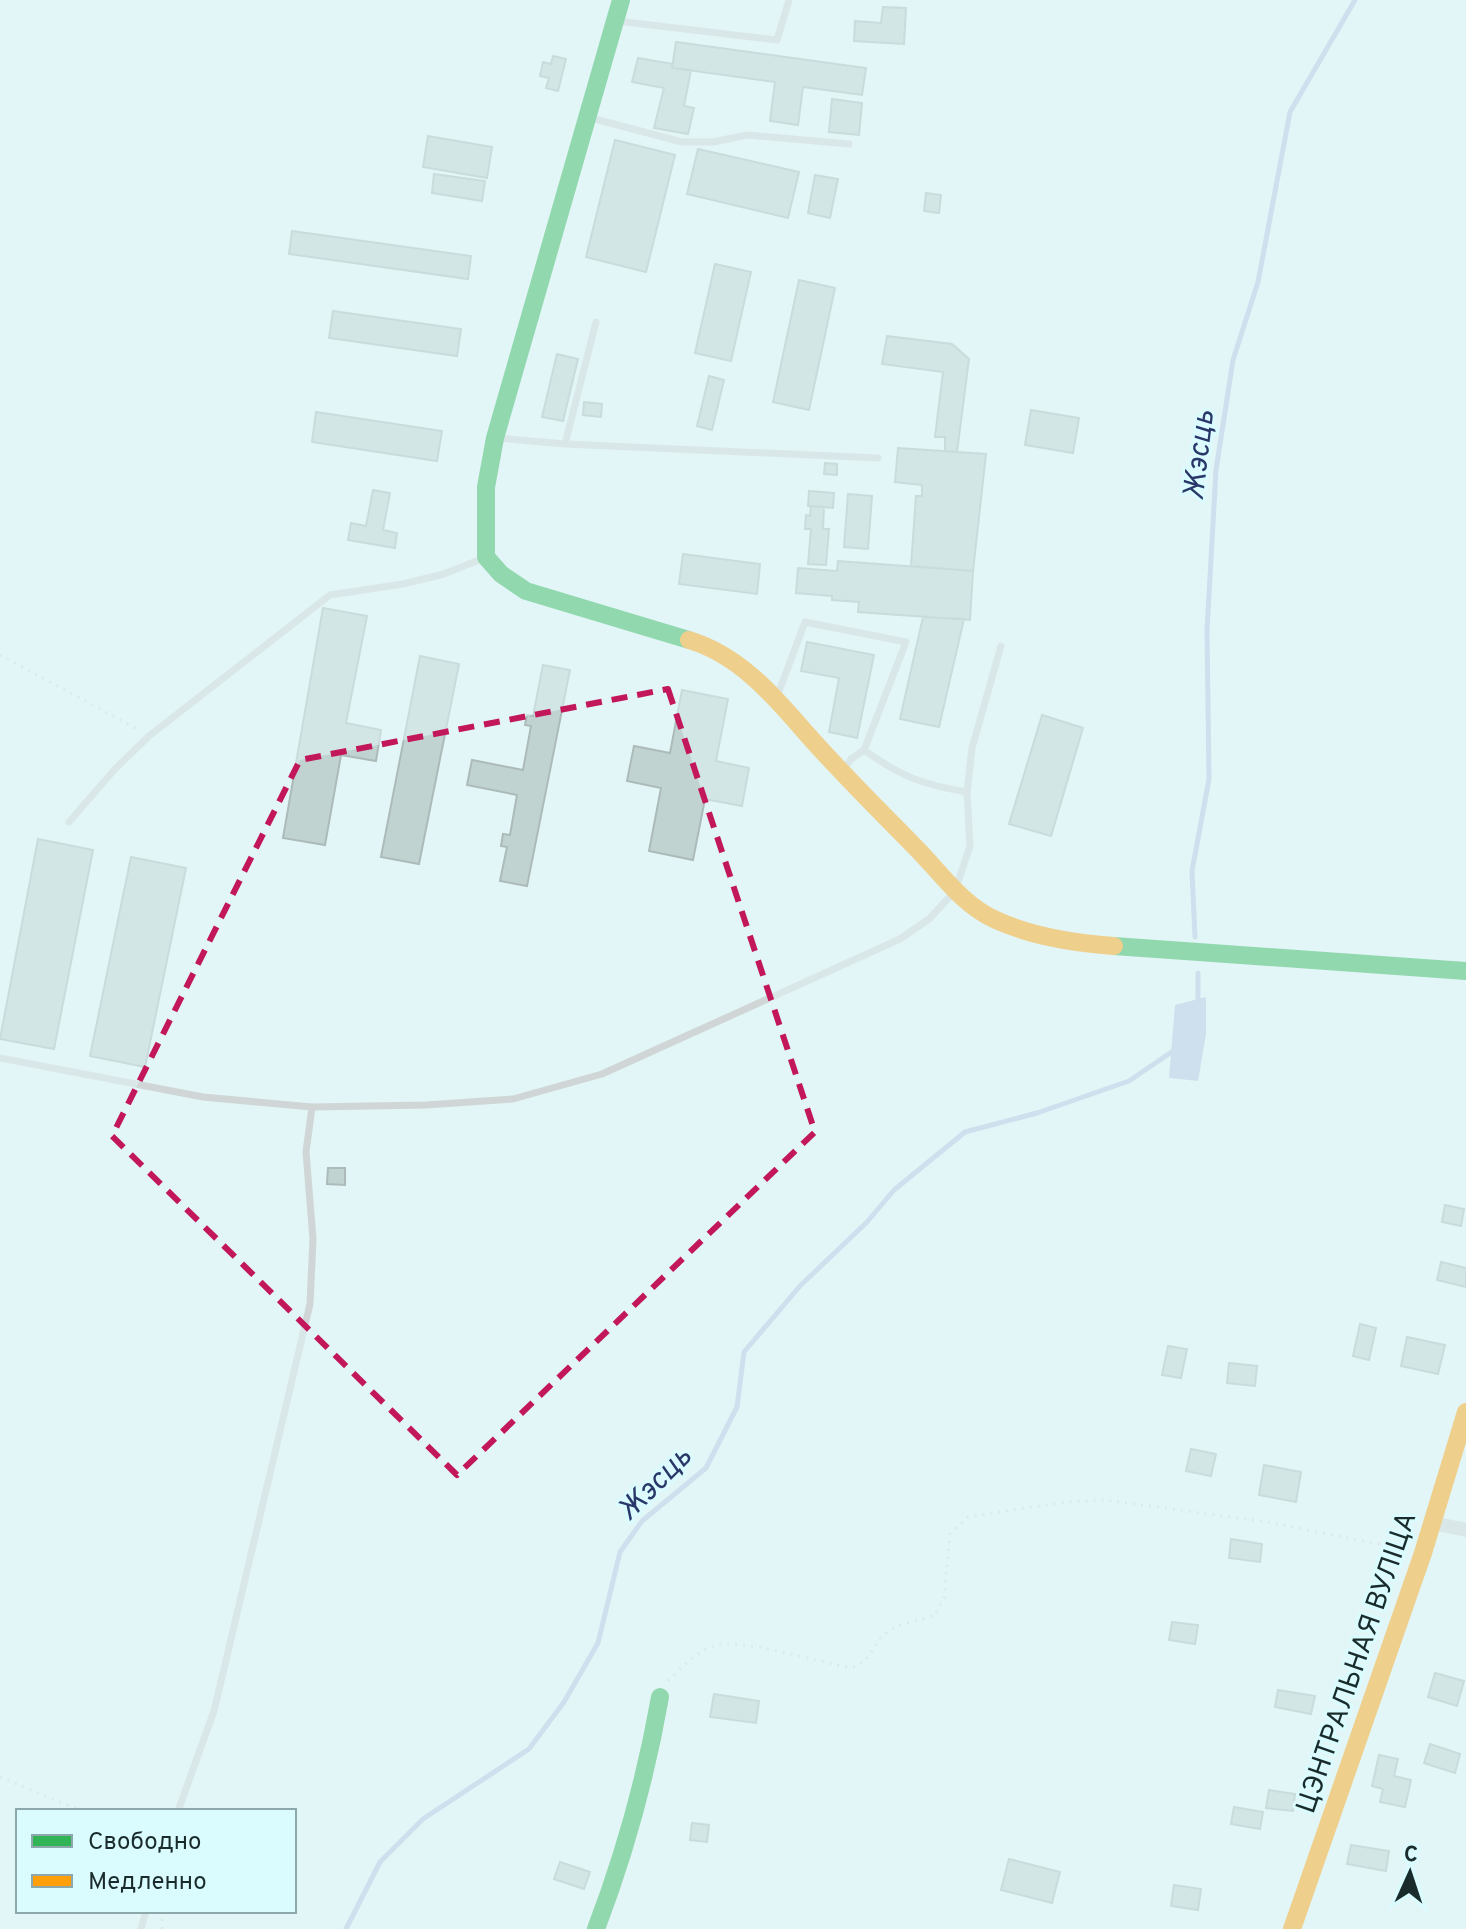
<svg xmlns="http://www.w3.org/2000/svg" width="1466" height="1929" viewBox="0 0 1466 1929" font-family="Overpass,sans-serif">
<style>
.water{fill:#b5c5df}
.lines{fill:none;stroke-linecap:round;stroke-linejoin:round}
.stream{stroke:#b5c5df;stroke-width:5}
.building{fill:#c1d3d0;stroke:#acbbb9;stroke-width:2}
.path{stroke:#d5dcdc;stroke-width:3;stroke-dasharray:2 6;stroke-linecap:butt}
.lane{stroke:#d0d5d6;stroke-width:7}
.street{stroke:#d0d5d6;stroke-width:14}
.fast{stroke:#30b455;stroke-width:18}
.slow{stroke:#ff9f0a;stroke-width:18}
.marked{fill:none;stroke:#c2185b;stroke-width:6;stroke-dasharray:16 10;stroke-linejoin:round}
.labels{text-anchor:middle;stroke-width:6;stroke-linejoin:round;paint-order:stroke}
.street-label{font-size:28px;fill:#1a2b2c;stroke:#dafcff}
.water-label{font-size:30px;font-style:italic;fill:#2a3869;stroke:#dafcff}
</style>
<rect width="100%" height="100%" fill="#e2f5f7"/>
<!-- water -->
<path class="water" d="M1206 997V1034L1198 1081 1169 1078 1175 1005Z"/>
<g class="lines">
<!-- stream -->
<path class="stream" d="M1195 937 1192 871 1209 779 1207 630 1216 470 1233 360 1258 282 1290 112 1355 0
M1198 973V1004
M346 1929 380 1862 423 1819 529 1749 564 1702 598 1643 620 1552 642 1521 706 1468 737 1407 744 1352 800 1286 867 1222 894 1190 965 1132 1037 1113 1129 1081 1176 1049"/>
</g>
<!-- building -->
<path class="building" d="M883 7 906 8 904 44 854 41 855 21 881 23Z
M676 42 866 68 862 95 803 87 798 125 770 121 775 82 672 68Z
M553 56 566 59 558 91 546 88 549 78 540 76 543 62 551 64Z
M638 58 673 64 672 68 691 70 684 106 694 108 688 134 654 128 664 88 632 82Z
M832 99 862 103 859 135 829 132Z
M428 136 492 147 487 178 423 167Z
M615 140 675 155 646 272 586 257Z
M698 149 799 172 788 218 687 194Z
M434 174 485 181 482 201 432 193Z
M815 175 838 179 830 218 808 213Z
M926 193 941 195 939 213 924 211Z
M292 231 471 256 468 279 289 254Z
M715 264 751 272 731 361 695 353Z
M799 280 835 288 809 410 773 402Z
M333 311 461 329 457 356 329 338Z
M887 336 952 344 969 359 957 452 945 451V437H935L943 372 882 364Z
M557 354 578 359 563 421 542 417Z
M709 376 724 380 712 430 697 426Z
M584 402 602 404 601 417 583 415Z
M1031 410 1079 418 1073 453 1025 445Z
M316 412 442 431 437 461 312 442Z
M898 448 986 454 973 571 911 566 916 496H922V485L895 482Z
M825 463 837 464V475L824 474Z
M373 490 390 493 383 530 397 533 395 548 348 540 351 523 366 526Z
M809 491 834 493 833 508 808 506Z
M848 494 872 496 868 549 844 547Z
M811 506 824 507 823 529H829L826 565 808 564 811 529H805L806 515 810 516Z
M683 554 760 564 757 594 679 584Z
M838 561 973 571 970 620 858 612 859 602 832 600V596L796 593 798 568 837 571Z
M323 608 367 616 346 723 381 730 376 761 341 755 325 845 283 838Z
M923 617 964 619 939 727 900 719Z
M807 642 874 655 857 738 829 732 839 678 801 671Z
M420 656 459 664 419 864 381 857Z
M543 665 570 670 527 886 500 881 507 847 501 846 503 834 510 835 517 795 467 785 472 760 523 770 531 726 525 725 527 715 533 716Z
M682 690 728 699 716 761 749 768 742 806 705 799 693 860 649 851 661 788 627 781 634 746 670 753Z
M1042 715 1083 728 1051 836 1009 824Z
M38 839 93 850 54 1049 0 1039Z
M131 857 186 868 145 1067 90 1056Z
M328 1168H345V1185L327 1184Z
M1445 1205 1464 1209 1461 1226 1442 1222Z
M1441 1262 1466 1268V1287L1437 1280Z
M1360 1324 1376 1328 1369 1360 1353 1356Z
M1407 1337 1445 1345 1438 1374 1401 1366Z
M1168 1346 1187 1349 1181 1378 1162 1375Z
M1229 1363 1257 1366 1255 1386 1227 1383Z
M1191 1449 1216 1454 1211 1476 1186 1471Z
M1264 1465 1301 1472 1296 1502 1259 1495Z
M1231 1539 1262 1544 1260 1562 1229 1558Z
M1172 1622 1198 1625 1195 1644 1169 1640Z
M1435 1673 1464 1681 1457 1706 1428 1697Z
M1278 1690 1315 1696 1311 1714 1275 1707Z
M714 1694 759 1701 756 1723 710 1717Z
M1430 1744 1460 1754 1455 1773 1424 1763Z
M1379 1755 1398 1759 1394 1776 1411 1780 1405 1807 1380 1802 1383 1789 1372 1786Z
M1269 1790 1295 1794 1293 1811 1266 1808Z
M1234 1807 1263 1812 1260 1829 1231 1824Z
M692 1823 709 1825 707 1842 690 1840Z
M1351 1845 1389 1851 1386 1871 1347 1864Z
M1009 1859 1060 1872 1052 1903 1001 1890Z
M560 1862 590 1872 584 1889 554 1879Z
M1174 1885 1201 1889 1198 1910 1171 1906Z"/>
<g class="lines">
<!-- path -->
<path class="path" d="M0 655 139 730
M668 1681C682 1668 694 1653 713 1646 737 1637 821 1662 850 1668 875 1660 871 1643 886 1633 898 1623 921 1620 935 1615L944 1598 950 1534 968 1517 1065 1502 1105 1500 1267 1522 1404 1549
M0 1777 82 1811
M162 1929 163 1911"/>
<!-- lane -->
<path class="lane" d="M617 21 777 40 789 0
M591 118 682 142H713L747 135 849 144
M498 438 565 444 878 458
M565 444 596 322
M778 694 805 622 906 642 864 750
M842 772 851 759 864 750C900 776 923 785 967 792
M69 822 115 769 149 736 330 595 403 584 444 574 484 558
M0 1058 203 1097 312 1107 426 1105 513 1099 602 1074 900 939 929 919 955 891 970 846 967 792 972 748 1001 646
M178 1811 214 1711 310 1304 313 1239 306 1152 312 1107
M141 1929 146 1911"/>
<!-- street -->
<path class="street" d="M1432 1523 1466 1530"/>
<!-- fast -->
<path class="fast" d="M621 0 495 438 486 487V557L501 574 526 591 689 640
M1114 946 1466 971
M596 1929C625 1853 646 1777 660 1697"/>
<!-- slow -->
<path class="slow" d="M689 640C739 655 773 695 806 733 842 774 881 812 919 851 943 876 964 906 996 920 1033 937 1074 943 1114 946
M1292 1929 1423 1553 1466 1412"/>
</g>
<!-- marked area -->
<path d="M0 0H1466V1929H0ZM668 689 815 1132 457 1475 112 1136 300 760Z" fill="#e2f5f7" fill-opacity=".55" fill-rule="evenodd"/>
<path class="marked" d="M668 689 815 1132 457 1475 112 1136 300 760Z"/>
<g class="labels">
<!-- street labels -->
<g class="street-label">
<text transform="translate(1355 1662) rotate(-71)" y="10">ЦЭНТРАЛЬНАЯ ВУЛІЦА</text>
</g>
<!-- water labels -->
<g class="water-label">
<text transform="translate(1198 455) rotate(-83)" y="10">Жэсць</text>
<text transform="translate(654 1483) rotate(-45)" y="10">Жэсць</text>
</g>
</g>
<!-- legend -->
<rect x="16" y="1809" width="280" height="104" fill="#dafcff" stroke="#8da8ab" stroke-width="2"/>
<rect x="32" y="1835" width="40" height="12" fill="#30b455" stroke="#8da8ab" stroke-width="2"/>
<text x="88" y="1849" font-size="24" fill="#1a2b2c">Свободно</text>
<rect x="32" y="1875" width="40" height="12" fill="#ff9f0a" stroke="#8da8ab" stroke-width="2"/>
<text x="88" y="1889" font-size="24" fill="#1a2b2c">Медленно</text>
<!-- north arrow -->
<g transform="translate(1410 1873) rotate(3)" stroke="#dafcff" stroke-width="6" paint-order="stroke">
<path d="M0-6L14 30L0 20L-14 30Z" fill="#1a2b2c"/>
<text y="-12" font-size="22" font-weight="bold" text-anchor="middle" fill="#1a2b2c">С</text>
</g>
</svg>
